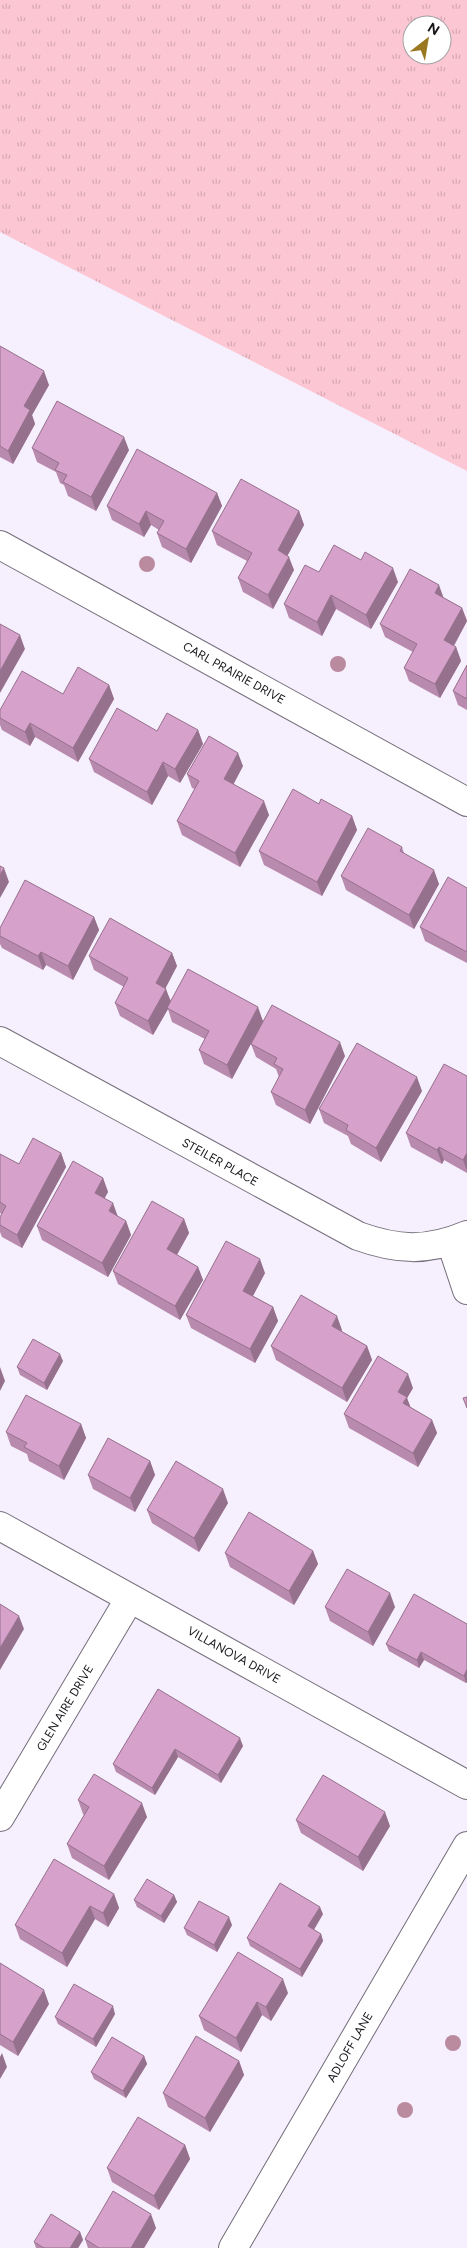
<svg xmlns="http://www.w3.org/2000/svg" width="467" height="2248" viewBox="0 0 467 2248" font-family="Figtree,sans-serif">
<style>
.grass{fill:url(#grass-tufts);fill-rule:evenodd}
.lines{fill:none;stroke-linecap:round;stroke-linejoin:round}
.minor-casing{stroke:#746e7a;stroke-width:30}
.minor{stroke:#fff;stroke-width:28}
.tree{fill:#ba8a9f}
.wall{fill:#b88aae}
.shaded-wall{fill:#96718d}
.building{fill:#d6a1ca;stroke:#96718d}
.labels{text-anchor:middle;stroke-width:4;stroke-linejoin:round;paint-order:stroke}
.street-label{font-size:12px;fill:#171419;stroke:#fff}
</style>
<defs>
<pattern id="grass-tufts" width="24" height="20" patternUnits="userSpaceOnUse" patternTransform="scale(1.25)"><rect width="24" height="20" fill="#fcc6d3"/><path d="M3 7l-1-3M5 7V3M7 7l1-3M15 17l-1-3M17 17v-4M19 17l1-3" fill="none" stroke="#d7a9b5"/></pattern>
</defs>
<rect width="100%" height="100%" fill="#f6effe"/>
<!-- grass -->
<path class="grass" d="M0 0H467V471L0 232ZM412 25H442V55H412Z"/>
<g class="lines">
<defs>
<path id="minor" d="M0 545 467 802
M0 1041 358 1236C397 1250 427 1252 467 1235
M451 1242 467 1290
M0 1526 467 1785
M0 1817 130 1598
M233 2248 467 1846"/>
</defs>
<!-- minor casing -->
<use href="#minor" class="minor-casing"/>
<!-- minor -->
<use href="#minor" class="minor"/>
</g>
<!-- trees -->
<g class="tree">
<circle cx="147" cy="564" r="8"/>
<circle cx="338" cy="664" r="8"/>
<circle cx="453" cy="2043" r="8"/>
<circle cx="405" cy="2110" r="8"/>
</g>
<!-- wall -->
<path class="wall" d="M0 346 49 385 32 415 35 424 13 464 0 457Z
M32 448 129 450 96 511 68 496 64 485 60 483 56 472 37 462Z
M217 493 222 506 191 563 162 547 157 533 159 530 151 525 144 537 112 520 107 506Z
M299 511 304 525 287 556 294 570 273 609 243 592 238 578 247 561 217 545 212 531Z
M319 572 398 582 371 629 336 609 322 636 289 618 284 604Z
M444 598 462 608 467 621 454 646 456 647 461 661 440 698 409 681 404 668 413 652 385 637 380 624Z
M467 665V710L458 705 453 691Z
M109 685 114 699 78 762 35 737 30 746 2 730 0 725V710L63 694Z
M198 730 203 744 180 783 168 776 152 805 94 772 89 759 157 731Z
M243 766 233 784 269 815 240 867 182 835 177 821 195 789 192 788 187 774Z
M319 804 352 816 357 830 322 896 264 865 259 851Z
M402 847 404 853 439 884 414 929 346 890 341 876Z
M467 888V963L425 941 420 927Z
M94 917 99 930 73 980 46 965 43 970 2 948 0 944V928Z
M172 953 177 966 165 988 171 1001 263 1021 345 1056 310 1124 276 1105 271 1092 279 1077 276 1069 256 1057 251 1044 232 1079 204 1064 199 1050 205 1039 172 1022 168 1009 153 1035 120 1016 115 1003 124 987 94 970 89 956Z
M467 1076V1173L444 1160 442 1164 411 1147 406 1133Z
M422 1091 381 1162 351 1144 348 1136 324 1123 319 1109Z
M61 1153 66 1167 22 1248 2 1237 0 1232V1217L2 1214 0 1213V1154L19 1164Z
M103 1178 108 1192 104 1198 118 1217 126 1221 131 1235 108 1277 42 1240 37 1226Z
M184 1219 189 1233 177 1255 198 1267 203 1280 180 1320 118 1284 113 1271Z
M265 1273 253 1296 273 1307 278 1321 255 1363 191 1328 186 1315Z
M342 1330 341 1331 367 1346 372 1360 347 1402 276 1360 271 1346Z
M63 1361 47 1390 20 1375 17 1367Z
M413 1388 407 1398 410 1407 432 1420 437 1433 418 1467 349 1428 344 1414Z
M81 1424 86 1438 64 1480 29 1461 27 1454 11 1446 6 1432Z
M150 1461 155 1475 135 1512 93 1489 88 1475Z
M228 1503 199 1552 152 1523 147 1510Z
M313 1551 318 1564 294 1605 230 1567 225 1553Z
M325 1607H395L373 1646 330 1621Z
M467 1624V1682L466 1683 424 1660 419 1668 389 1651 386 1644Z
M158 1689 243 1746 221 1783 178 1757 155 1795 116 1772 113 1764Z
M78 1800 147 1817 109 1880 72 1858 67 1844 84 1815 83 1814Z
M296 1820 390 1826 363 1871 301 1833Z
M114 1894 119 1908 108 1927 95 1919 67 1967 20 1939 15 1925Z
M174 1895 177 1902 164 1923 137 1907 134 1900Z
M323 1914 314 1930 321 1934 323 1941 302 1977 250 1946 247 1938Z
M232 1925 217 1952 187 1935 184 1928Z
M0 1963 49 2004 18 2056 0 2045Z
M288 1993 271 2021 262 2015 241 2052 204 2030 199 2016Z
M115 2014 96 2047 58 2024 55 2017Z
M144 2056 147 2064 126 2098 94 2079 91 2072Z
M239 2061 244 2075 210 2132 168 2107 163 2093Z
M185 2145 190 2159 159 2210 112 2182 107 2168Z
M156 2228 144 2248H88L85 2239Z
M80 2232 83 2240 78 2248H36L34 2242Z"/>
<!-- shaded-wall -->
<path class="shaded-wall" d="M44 371 49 385 32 415 35 424 13 464 8 451 24 406Z
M124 437 129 450 96 511 91 497Z
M217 493 222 506 191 563 186 549Z
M146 511 151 525 144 537 139 524Z
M299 511 304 525 283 564 278 550Z
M289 557 294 570 273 609 268 595Z
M393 568 398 582 371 629 366 615Z
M439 585 444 599 435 593Z
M331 595 336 609 322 636 317 622Z
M462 608 467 621 449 654 444 640Z
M20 635 25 649 0 693V671Z
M456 647 461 661 440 698 435 684Z
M109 685 114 699 78 762 73 748Z
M30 723 35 737 30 746 25 732Z
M198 730 203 744 180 783 175 769Z
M238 753 243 766 229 793 224 779Z
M163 762 168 776 152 805 147 792Z
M264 801 269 815 240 867 235 853Z
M352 816 357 830 322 896 317 882Z
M4 868 9 882 0 898V875Z
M434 870 439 884 414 929 409 915Z
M94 917 99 930 73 980 68 966Z
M41 952 46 965 43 970 38 956Z
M172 953 177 966 161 997 156 983Z
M166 989 171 1003 167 1008 168 1009 153 1035 148 1021Z
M258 1007 263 1021 232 1079 227 1065Z
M340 1042 345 1056 310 1124 305 1110Z
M417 1077 422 1091 381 1162 376 1148Z
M439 1147 444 1160 442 1164 437 1150Z
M61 1153 66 1167 22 1248 17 1235Z
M467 1153V1171L463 1160Z
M103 1178 108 1192 100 1207 95 1193Z
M113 1203 118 1217 109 1211Z
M184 1219 189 1233 172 1263 167 1249Z
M126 1221 131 1235 108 1277 102 1263Z
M260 1259 265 1273 248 1305 243 1291Z
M198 1267 203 1280 180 1320 175 1306Z
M273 1307 278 1321 255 1363 250 1349Z
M337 1316 342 1330 337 1339 332 1326Z
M367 1346 372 1360 347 1402 342 1388Z
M60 1354 63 1361 47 1390 44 1383Z
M0 1367 5 1381 0 1391Z
M408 1374 413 1388 407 1398 412 1411 408 1417 398 1392Z
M432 1420 437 1433 418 1467 413 1453Z
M81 1424 86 1438 64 1480 59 1466Z
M150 1461 155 1475 135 1512 130 1498Z
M223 1489 228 1503 199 1552 194 1538Z
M313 1551 318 1564 294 1605 289 1591Z
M390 1593 395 1607 373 1646 368 1632Z
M19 1616 24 1629 0 1670V1648Z
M421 1652 424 1660 419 1668 417 1660Z
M467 1669V1682L466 1683 464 1676Z
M240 1738 243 1746 221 1783 218 1775Z
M175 1749 178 1757 155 1795 152 1788Z
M142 1803 147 1817 109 1880 104 1866Z
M385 1812 390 1826 363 1871 358 1857Z
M114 1894 119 1908 108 1927 103 1913Z
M174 1895 177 1902 164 1923 161 1916Z
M90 1906 95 1919 67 1967 62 1953Z
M320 1907 323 1914 311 1934 308 1926Z
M229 1917 232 1925 217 1952 214 1945Z
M321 1934 323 1941 302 1977 300 1969Z
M283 1979 288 1993 271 2021 266 2007Z
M44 1990 49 2004 18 2056 13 2042Z
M257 2002 262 2015 241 2052 236 2038Z
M113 2006 115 2014 96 2047 93 2039Z
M2 2053 7 2067 0 2079V2057Z
M144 2056 147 2064 126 2098 123 2091Z
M239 2061 244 2075 210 2132 205 2118Z
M185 2145 190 2159 159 2210 154 2196Z
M151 2214 156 2228 144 2248H131Z
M80 2232 83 2240 78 2248H70Z"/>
<!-- building -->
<path class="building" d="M0 346 44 371 24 406 30 410 8 451 0 446Z
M57 401 124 437 91 497 63 482 67 475 55 470 59 463 32 448Z
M137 449 217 493 186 549 157 533 164 521 146 511 139 524 107 506Z
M241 479 299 511 278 550 289 557 268 595 238 578 252 553 212 531Z
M334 545 361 560 365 552 393 568 366 615 331 595 317 622 284 604 305 565 319 572Z
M410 569 439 585 435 593 462 608 444 640 456 647 435 684 404 668 417 644 380 624Z
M0 624 20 635 0 671Z
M467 665V699L453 691Z
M78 667 109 685 73 748 30 723 25 732 0 718V710L22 671 63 694Z
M117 708 157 731 167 713 198 730 175 769 163 762 147 792 89 759Z
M209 736 238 753 224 779 264 801 235 853 177 821 199 781 187 774Z
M293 789 319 804 321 799 352 816 317 882 259 851Z
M368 828 402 847 400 851 434 870 409 915 341 876Z
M0 866 4 868 0 875Z
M448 877 467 888V952L420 927Z
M25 880 94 917 68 966 41 952 38 956 0 936V928Z
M110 918 172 953 156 983 166 989 148 1021 115 1003 128 978 89 956Z
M188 969 258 1007 227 1065 199 1050 209 1031 167 1008Z
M272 1005 340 1042 305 1110 271 1092 283 1069 274 1064 277 1058 251 1044Z
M357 1043 417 1077 376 1148 346 1130 348 1125 319 1109Z
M444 1064 467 1076V1153L463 1160 439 1147 437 1150 406 1133Z
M33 1138 61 1153 17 1235 0 1225V1217L6 1206 0 1202V1154L19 1164Z
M73 1161 103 1178 95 1193 113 1203 109 1211 126 1221 102 1263 37 1226Z
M152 1201 184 1219 167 1249 198 1267 175 1306 113 1271Z
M226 1241 260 1259 243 1291 273 1307 250 1349 186 1315Z
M301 1295 337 1316 332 1326 367 1346 342 1388 271 1346Z
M33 1339 60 1354 44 1383 17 1367Z
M378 1356 408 1374 398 1392 407 1397 403 1403 432 1420 413 1453 344 1414Z
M26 1395 81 1424 59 1466 24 1447 27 1443 6 1432Z
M467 1397V1408L463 1398Z
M108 1438 150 1461 130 1498 88 1475Z
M176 1461 223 1489 194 1538 147 1510Z
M249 1512 313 1551 289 1591 225 1553Z
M347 1569 390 1593 368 1632 325 1607Z
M414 1594 467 1624V1669L464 1676 421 1652 417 1660 386 1644Z
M0 1604 19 1616 0 1648Z
M158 1689 240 1738 218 1775 175 1749 152 1788 113 1764Z
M94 1774 142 1803 104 1866 67 1844 89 1807 78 1800Z
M323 1775 385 1812 358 1857 296 1820Z
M54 1859 114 1894 103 1913 90 1906 62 1953 15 1925Z
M147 1879 174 1895 161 1916 134 1900Z
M280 1883 320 1907 308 1926 321 1934 300 1969 247 1938Z
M199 1901 229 1917 214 1945 184 1928Z
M238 1952 283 1979 266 2007 257 2002 236 2038 199 2016Z
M0 1963 44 1990 13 2042 0 2034Z
M74 1984 113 2006 93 2039 55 2017Z
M196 2036 239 2061 205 2118 163 2093Z
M112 2037 144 2056 123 2091 91 2072Z
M138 2117 185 2145 154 2196 107 2168Z
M113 2191 151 2214 131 2248H99L85 2239Z
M51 2214 80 2232 70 2248H44L34 2242Z"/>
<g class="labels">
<!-- street labels -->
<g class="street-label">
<text transform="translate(234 673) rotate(29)" y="4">CARL PRAIRIE DRIVE</text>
<text transform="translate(220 1162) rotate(29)" y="4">STEILER PLACE</text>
<text transform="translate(234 1655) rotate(29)" y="4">VILLANOVA DRIVE</text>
<text transform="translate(65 1708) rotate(-59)" y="4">GLEN AIRE DRIVE</text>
<text transform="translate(350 2047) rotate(-60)" y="4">ADLOFF LANE</text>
</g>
</g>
<!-- north arrow -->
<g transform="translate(427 40) rotate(31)"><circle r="24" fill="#ffffff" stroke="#a2a1a3"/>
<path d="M0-4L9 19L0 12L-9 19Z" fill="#9a7721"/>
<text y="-8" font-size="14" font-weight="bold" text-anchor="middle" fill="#171419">N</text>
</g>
</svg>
